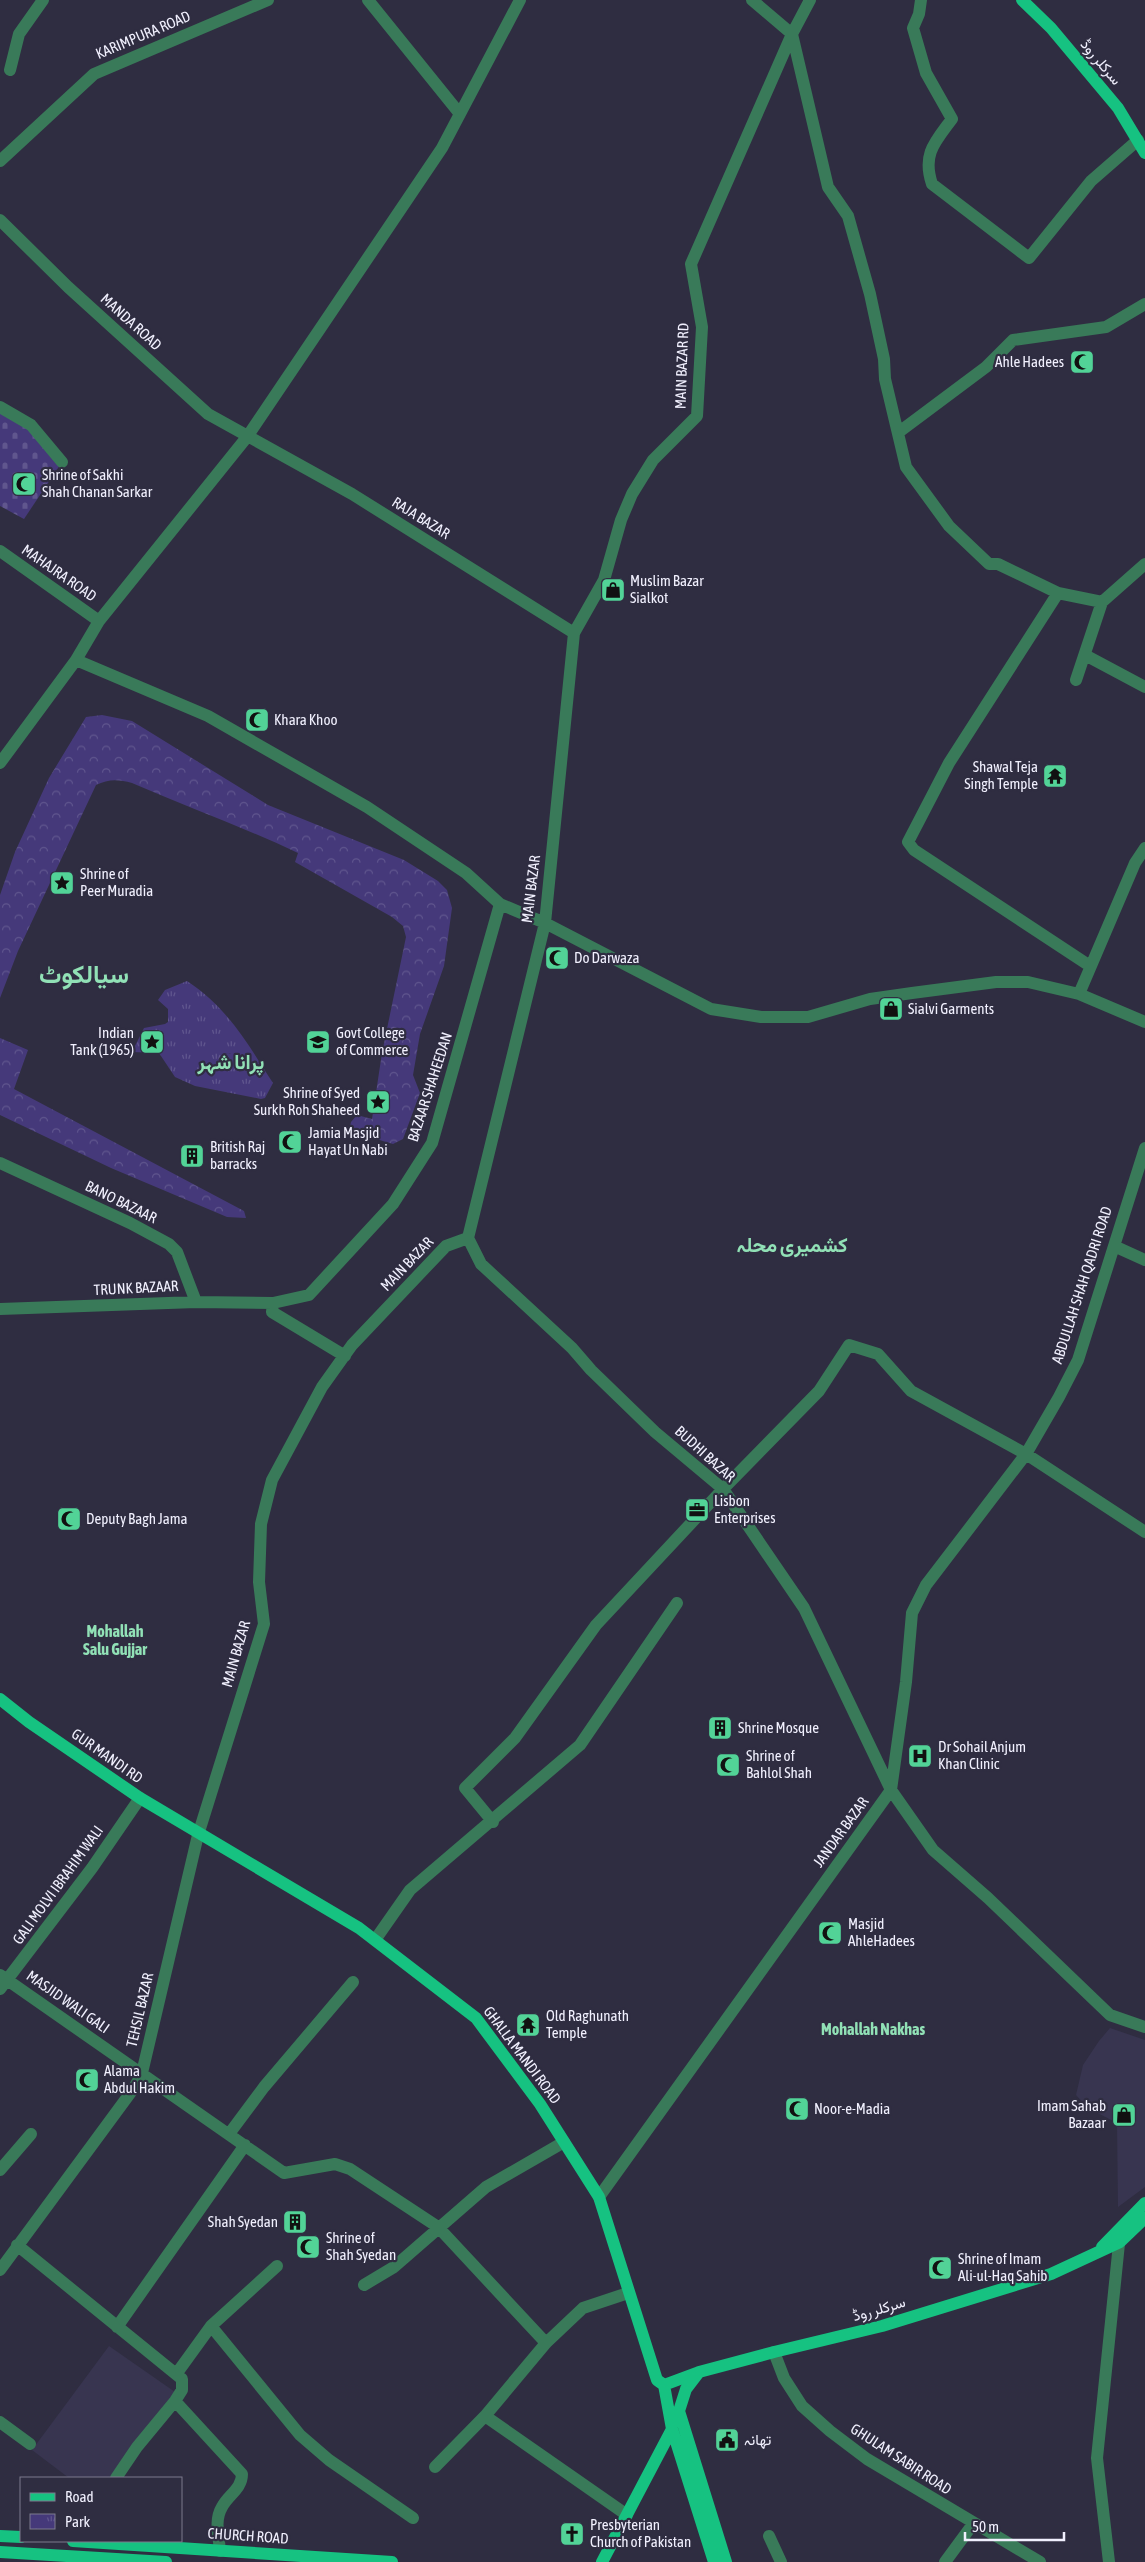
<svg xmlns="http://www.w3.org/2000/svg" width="1145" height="2562" viewBox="0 0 1145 2562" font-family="'Asap Condensed',Vazirmatn,sans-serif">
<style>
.built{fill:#383550}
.grass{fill:#45397a}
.forest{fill:url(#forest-crowns)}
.cemetery{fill:url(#cemetery-stones)}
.park{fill:url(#park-tufts);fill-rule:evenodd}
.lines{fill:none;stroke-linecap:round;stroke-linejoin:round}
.minor{stroke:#397a59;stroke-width:12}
.major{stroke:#16c281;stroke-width:12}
.labels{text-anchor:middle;stroke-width:4.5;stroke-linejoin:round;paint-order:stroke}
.street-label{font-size:15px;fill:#f1f0fe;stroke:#2f2d41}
.poi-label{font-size:15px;fill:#f1f0fe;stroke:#2f2d41;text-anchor:start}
.neighbourhood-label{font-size:16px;font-weight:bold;fill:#91e1b6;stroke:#2f2d41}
.district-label{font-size:20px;font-weight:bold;fill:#91e1b6;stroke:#2f2d41}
.town-label{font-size:25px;font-weight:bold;fill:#91e1b6;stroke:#2f2d41}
</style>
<defs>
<pattern id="forest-crowns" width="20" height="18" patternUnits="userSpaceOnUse" patternTransform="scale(1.25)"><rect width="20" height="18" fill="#45397a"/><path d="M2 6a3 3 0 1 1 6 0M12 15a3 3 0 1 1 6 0" fill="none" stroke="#60568e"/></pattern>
<pattern id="cemetery-stones" width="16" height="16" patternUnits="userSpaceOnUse" patternTransform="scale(1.25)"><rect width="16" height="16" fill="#45397a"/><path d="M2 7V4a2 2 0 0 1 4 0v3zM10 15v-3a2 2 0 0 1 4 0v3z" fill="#60568e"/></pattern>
<pattern id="park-tufts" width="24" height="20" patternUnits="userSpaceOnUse" patternTransform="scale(1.25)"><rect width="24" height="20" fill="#45397a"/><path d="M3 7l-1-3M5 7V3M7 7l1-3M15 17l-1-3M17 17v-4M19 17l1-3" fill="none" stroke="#60568e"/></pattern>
</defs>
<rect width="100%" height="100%" fill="#2f2d41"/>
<!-- built -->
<path class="built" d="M1110 2028 1145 2040V2187L1118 2207 1117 2123 1088 2108 1076 2095 1083 2065 1099 2041Z
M109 2346 175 2392 109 2478H69L32 2450Z"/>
<!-- grass -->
<path class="grass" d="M221 1060a7 7 0 1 1 14 0a7 7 0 1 1-14 0Z"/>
<!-- forest -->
<path class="forest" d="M102 715 132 721 268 805 404 860 438 881 447 890 452 908 444 966 420 1034 413 1075 420 1093 403 1139 393 1144 349 1131 351 1122 357 1115 372 1119 382 1053 406 937 403 926 392 917 295 862 298 853C243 827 187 807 132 783 118 779 108 779 96 785L18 951 0 998V895L15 852 49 778 86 717Z
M0 1038 28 1050 14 1089 244 1211 246 1218 227 1217 111 1168 0 1115Z"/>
<!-- cemetery -->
<path class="cemetery" d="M0 407 31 425 62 462 24 519 0 506Z"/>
<!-- park -->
<path class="park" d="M187 981C228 1008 247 1043 273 1083L265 1098 261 1099 195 1086 175 1077 159 1053 132 1052 144 1028 165 1024 168 1022V1009L158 1000 165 990ZM225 1053H230L235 1061 231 1067H224L220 1058Z"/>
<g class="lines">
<!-- minor -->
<path class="minor" d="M368 0 460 114
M752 0 792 34 828 187 848 216 870 294 884 359 885 379 906 467 949 526 989 564H998L1058 593 1102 602
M921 0 919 14 913 28 926 73 952 119C935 142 922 154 932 184L1029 258 1091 181 1138 140
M10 70 19 34 43 0
M0 161 94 74 268 0
M0 220 68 287 208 414 352 494 574 633
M0 407 31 425 62 462
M899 432 986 367 1013 340 1106 327 1145 304
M0 551 99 621
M1058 593 949 763 908 842 914 850 1090 966
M1085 655 1145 687
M76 660 208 716 367 807 466 873 500 904 545 923 711 1009 761 1017H808L870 999 912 993 996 982H1028L1079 994 1145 1022
M1076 680 1102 602 1145 564
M0 763 76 660 99 621 247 437 442 148 520 0
M1079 994 1135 863 1145 848
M0 1163 130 1223 169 1244 177 1252 196 1302
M468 1238 545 923 574 633 604 580 621 520 632 494 653 460 697 416 702 327 691 264 792 34 810 0
M468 1238 481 1264 572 1348 591 1370 655 1432 723 1489 804 1608 891 1790 933 1850 988 1898 1110 2015 1145 2027
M1114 1246 1145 1260
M273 1303 272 1312 345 1356
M0 1309 196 1302 273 1303 309 1295 393 1204 432 1143 500 904
M493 1822 465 1788 515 1738 596 1625 723 1489 819 1391 849 1345 878 1354 911 1391 1026 1454 1145 1532
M375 1940 410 1890 580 1745 677 1603
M0 1975 284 2173 335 2164 350 2169 438 2227 546 2343
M0 1989 92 1868 140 1798
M229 2134 264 2087 353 1982
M0 2170 31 2134
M599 2197 891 1790 906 1682 912 1613 926 1585 1026 1454 1059 1397 1078 1360 1145 1148
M17 2245 182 2379V2390L175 2401 137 2447 116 2478
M0 2270 134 2088 142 2073 198 1835 264 1624 259 1582 261 1524 272 1480 322 1387 352 1345 446 1246 468 1238
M364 2285 394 2267 486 2187 564 2142
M211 2326 300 2435 329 2460 413 2518
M117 2327 245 2145
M774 2352 784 2378 802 2406 830 2431 867 2459 1040 2562
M177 2373 211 2326 277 2266
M175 2401 242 2474C242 2489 228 2495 222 2507 214 2520 219 2537 220 2551
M485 2416 627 2515
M0 2422 30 2444
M435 2467 485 2416 546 2343 583 2308 628 2293
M769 2536 781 2562
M945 2562 973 2524
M1109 2562 1097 2458 1120 2234"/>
<!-- major -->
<path class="major" d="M1022 0 1051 28 1118 108 1145 153
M0 1699 29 1722 140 1798 359 1928 476 2018 540 2104 599 2197 657 2380 664 2385
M1102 2247 1145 2203
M699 2372 686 2389 679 2411 726 2562
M664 2385 699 2372 774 2352 882 2326 1051 2274 1120 2242 1145 2218
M664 2385 672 2429 714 2562
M0 2536 21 2537
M73 2541 392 2562
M0 2552 166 2562
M602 2562 672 2429"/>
</g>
<!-- icons -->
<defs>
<symbol id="mosque-square" viewBox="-11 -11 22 22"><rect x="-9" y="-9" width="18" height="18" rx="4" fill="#52d397" stroke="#2f2d41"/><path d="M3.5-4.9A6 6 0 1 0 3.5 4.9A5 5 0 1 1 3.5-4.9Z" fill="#111"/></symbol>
<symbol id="shop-square" viewBox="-11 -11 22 22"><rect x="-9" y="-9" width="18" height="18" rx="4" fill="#52d397" stroke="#2f2d41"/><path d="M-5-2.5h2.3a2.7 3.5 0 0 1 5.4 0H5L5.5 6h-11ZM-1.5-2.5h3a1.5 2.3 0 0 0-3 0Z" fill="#111"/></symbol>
<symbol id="temple-square" viewBox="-11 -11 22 22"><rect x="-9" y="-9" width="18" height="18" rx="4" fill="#52d397" stroke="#2f2d41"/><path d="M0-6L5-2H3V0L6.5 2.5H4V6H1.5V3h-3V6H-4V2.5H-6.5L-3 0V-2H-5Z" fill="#111"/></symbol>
<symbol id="sight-square" viewBox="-11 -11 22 22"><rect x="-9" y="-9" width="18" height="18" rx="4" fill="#52d397" stroke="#2f2d41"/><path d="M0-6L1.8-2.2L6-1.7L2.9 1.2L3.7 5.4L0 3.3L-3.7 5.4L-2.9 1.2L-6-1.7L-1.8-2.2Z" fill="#111"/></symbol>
<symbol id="university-square" viewBox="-11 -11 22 22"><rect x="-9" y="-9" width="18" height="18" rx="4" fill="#52d397" stroke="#2f2d41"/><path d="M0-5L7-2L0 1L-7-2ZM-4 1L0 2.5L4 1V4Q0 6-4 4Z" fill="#111"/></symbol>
<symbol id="building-square" viewBox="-11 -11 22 22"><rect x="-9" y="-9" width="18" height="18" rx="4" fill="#52d397" stroke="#2f2d41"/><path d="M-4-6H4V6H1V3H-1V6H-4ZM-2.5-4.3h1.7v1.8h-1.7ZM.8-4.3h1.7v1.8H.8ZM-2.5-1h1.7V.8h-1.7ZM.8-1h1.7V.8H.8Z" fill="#111"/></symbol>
<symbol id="office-square" viewBox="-11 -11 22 22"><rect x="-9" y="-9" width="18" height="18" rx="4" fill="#52d397" stroke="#2f2d41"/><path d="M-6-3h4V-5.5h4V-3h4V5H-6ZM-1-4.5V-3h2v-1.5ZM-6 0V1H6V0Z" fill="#111"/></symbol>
<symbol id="hospital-square" viewBox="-11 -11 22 22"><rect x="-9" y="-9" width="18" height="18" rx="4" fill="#52d397" stroke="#2f2d41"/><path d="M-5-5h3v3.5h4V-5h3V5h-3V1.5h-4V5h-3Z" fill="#111"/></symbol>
<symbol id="civic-square" viewBox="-11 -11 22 22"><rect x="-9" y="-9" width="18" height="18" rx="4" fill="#52d397" stroke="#2f2d41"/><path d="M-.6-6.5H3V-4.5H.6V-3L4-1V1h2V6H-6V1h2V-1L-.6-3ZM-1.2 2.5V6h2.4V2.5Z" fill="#111"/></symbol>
<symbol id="church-square" viewBox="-11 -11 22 22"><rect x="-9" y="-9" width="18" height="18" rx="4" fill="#52d397" stroke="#2f2d41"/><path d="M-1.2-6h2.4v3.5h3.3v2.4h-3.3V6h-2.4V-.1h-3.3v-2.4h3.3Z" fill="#111"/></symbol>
</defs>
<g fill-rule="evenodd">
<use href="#mosque-square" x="1068" y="348" width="28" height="28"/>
<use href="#mosque-square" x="10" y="470" width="28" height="28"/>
<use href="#shop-square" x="599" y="576" width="28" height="28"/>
<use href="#mosque-square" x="243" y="706" width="28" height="28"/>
<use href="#temple-square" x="1041" y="762" width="28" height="28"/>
<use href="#sight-square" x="48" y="869" width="28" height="28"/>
<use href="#mosque-square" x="543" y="944" width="28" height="28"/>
<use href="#shop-square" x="877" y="995" width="28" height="28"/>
<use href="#sight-square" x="138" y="1028" width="28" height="28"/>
<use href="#university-square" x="304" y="1028" width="28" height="28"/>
<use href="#sight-square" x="364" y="1088" width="28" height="28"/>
<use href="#mosque-square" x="276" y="1128" width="28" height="28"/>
<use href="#building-square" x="178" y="1142" width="28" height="28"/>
<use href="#office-square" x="683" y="1496" width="28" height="28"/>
<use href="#mosque-square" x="55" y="1505" width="28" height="28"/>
<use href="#building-square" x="706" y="1714" width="28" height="28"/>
<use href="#hospital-square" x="906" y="1742" width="28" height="28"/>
<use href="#mosque-square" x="714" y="1751" width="28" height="28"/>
<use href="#mosque-square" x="816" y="1919" width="28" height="28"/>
<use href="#temple-square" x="514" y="2011" width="28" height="28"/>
<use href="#mosque-square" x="73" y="2066" width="28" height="28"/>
<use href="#mosque-square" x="783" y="2095" width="28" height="28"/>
<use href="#shop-square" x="1110" y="2101" width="28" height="28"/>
<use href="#building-square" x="281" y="2208" width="28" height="28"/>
<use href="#mosque-square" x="294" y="2233" width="28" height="28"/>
<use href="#mosque-square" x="926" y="2254" width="28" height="28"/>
<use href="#civic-square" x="713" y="2426" width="28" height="28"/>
<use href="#church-square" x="558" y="2520" width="28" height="28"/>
</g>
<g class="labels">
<!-- street labels -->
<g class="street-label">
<text transform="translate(143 35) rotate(-23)" y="5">KARIMPURA ROAD</text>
<text transform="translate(1101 62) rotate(50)" y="5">سرکلر روڈ</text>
<text transform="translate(131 322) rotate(42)" y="5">MANDA ROAD</text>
<text transform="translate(682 366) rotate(-88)" y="5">MAIN BAZAR RD</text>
<text transform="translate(421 518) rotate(32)" y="5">RAJA BAZAR</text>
<text transform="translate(59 573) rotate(35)" y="5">MAHAJRA ROAD</text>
<text transform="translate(531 889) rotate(-83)" y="5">MAIN BAZAR</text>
<text transform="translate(430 1087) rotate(-72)" y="5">BAZAAR SHAHEEDAN</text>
<text transform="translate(121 1202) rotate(26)" y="5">BANO BAZAAR</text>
<text transform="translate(407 1264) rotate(-46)" y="5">MAIN BAZAR</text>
<text transform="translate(1082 1285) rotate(-72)" y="5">ABDULLAH SHAH QADRI ROAD</text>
<text transform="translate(136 1288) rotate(-3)" y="5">TRUNK BAZAAR</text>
<text transform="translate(705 1454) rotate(42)" y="5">BUDHI BAZAR</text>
<text transform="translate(236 1654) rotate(-74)" y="5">MAIN BAZAR</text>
<text transform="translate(107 1756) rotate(35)" y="5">GUR MANDI RD</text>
<text transform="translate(841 1832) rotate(-54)" y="5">JANDAR BAZAR</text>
<text transform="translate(58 1885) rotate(-54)" y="5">GALI MOLVI IBRAHIM WALI</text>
<text transform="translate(68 2002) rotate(35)" y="5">MASJID WALI GALI</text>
<text transform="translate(140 2010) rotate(-77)" y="5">TEHSIL BAZAR</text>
<text transform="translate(522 2055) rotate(53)" y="5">GHALLA MANDI ROAD</text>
<text transform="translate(879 2309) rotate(-16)" y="5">سرکلر روڈ</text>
<text transform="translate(901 2459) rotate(33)" y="5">GHULAM SABIR ROAD</text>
<text transform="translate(248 2536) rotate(4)" y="5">CHURCH ROAD</text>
</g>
<!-- poi labels -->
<g class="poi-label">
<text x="1064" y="367" text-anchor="end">Ahle Hadees</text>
<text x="42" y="480">Shrine of Sakhi<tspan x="42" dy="17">Shah Chanan Sarkar</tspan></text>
<text x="630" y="586">Muslim Bazar<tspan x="630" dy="17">Sialkot</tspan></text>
<text x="274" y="725">Khara Khoo</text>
<text x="1038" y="772" text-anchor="end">Shawal Teja<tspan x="1038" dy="17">Singh Temple</tspan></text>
<text x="80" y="879">Shrine of<tspan x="80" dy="17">Peer Muradia</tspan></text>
<text x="574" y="963">Do Darwaza</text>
<text x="908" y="1014">Sialvi Garments</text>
<text x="134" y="1038" text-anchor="end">Indian<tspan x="134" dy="17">Tank (1965)</tspan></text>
<text x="336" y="1038">Govt College<tspan x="336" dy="17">of Commerce</tspan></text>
<text x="360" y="1098" text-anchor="end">Shrine of Syed<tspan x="360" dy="17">Surkh Roh Shaheed</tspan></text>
<text x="308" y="1138">Jamia Masjid<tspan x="308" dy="17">Hayat Un Nabi</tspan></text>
<text x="210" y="1152">British Raj<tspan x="210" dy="17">barracks</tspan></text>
<text x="714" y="1506">Lisbon<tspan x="714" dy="17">Enterprises</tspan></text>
<text x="86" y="1524">Deputy Bagh Jama</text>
<text x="738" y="1733">Shrine Mosque</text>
<text x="938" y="1752">Dr Sohail Anjum<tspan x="938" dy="17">Khan Clinic</tspan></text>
<text x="746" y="1761">Shrine of<tspan x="746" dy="17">Bahlol Shah</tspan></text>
<text x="848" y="1929">Masjid<tspan x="848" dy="17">AhleHadees</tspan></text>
<text x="546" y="2021">Old Raghunath<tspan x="546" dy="17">Temple</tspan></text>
<text x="104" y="2076">Alama<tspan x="104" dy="17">Abdul Hakim</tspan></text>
<text x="1106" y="2111" text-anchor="end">Imam Sahab<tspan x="1106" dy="17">Bazaar</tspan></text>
<text x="814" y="2114">Noor-e-Madia</text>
<text x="278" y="2227" text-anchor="end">Shah Syedan</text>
<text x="326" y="2243">Shrine of<tspan x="326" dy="17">Shah Syedan</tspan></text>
<text x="958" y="2264">Shrine of Imam<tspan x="958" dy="17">Ali-ul-Haq Sahib</tspan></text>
<text x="744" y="2445">تھانہ</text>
<text x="590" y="2530">Presbyterian<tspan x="590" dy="17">Church of Pakistan</tspan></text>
</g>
<!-- neighbourhood labels -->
<g class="neighbourhood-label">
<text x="115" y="1637">Mohallah<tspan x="115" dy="18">Salu Gujjar</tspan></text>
<text x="873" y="2035">Mohallah Nakhas</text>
</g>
<!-- district labels -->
<g class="district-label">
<text x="231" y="1069">پرانا شہر</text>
<text x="792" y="1252">کشمیری محلہ</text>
</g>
<!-- town labels -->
<g class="town-label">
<text x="84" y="983">سیالکوٹ</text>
</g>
</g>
<!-- legend -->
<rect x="20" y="2477" width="162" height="65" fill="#2f2d41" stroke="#7d7b8d"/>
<rect x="30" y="2493" width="25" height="8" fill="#16c281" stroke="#7d7b8d"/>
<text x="65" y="2502" font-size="15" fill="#f1f0fe">Road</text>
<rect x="30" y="2514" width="25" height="15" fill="url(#park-tufts)" stroke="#7d7b8d"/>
<text x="65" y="2527" font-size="15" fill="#f1f0fe">Park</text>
<!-- scale -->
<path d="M965 2532v8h99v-8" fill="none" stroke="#f1f0fe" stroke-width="2.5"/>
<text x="972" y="2532" font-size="15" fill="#f1f0fe" stroke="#2f2d41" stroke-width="4" paint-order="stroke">50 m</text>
</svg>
